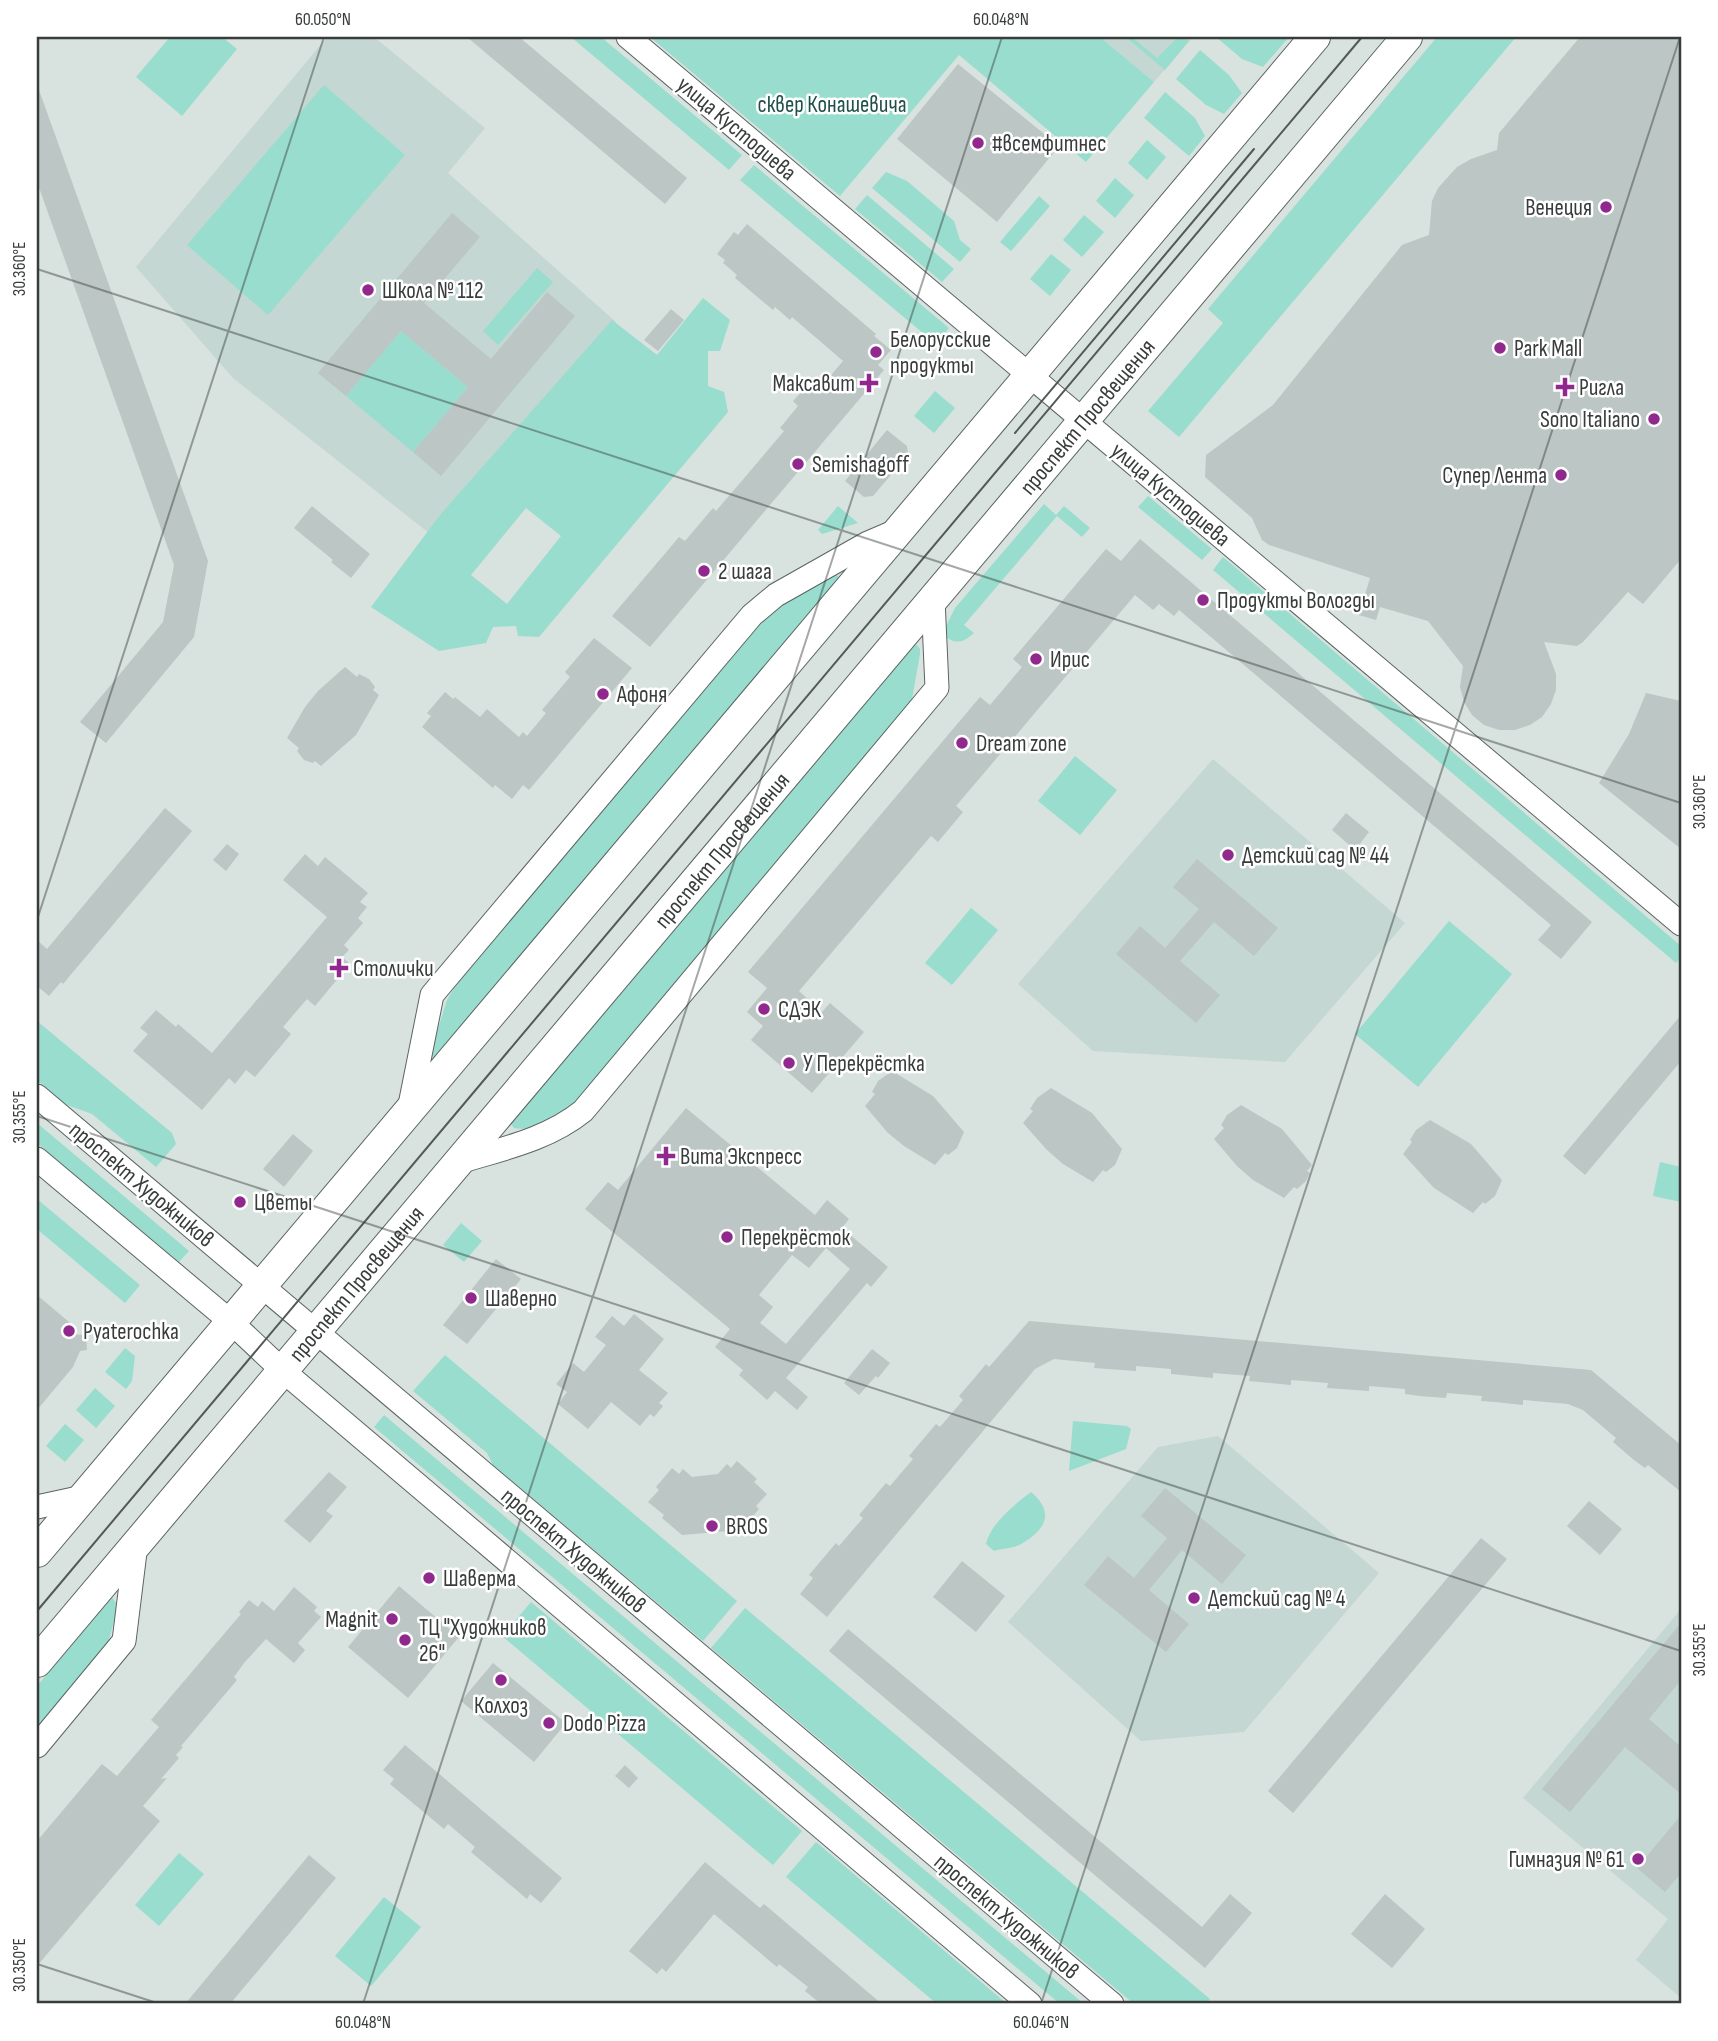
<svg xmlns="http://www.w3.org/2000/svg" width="1718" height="2041" viewBox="0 0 1718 2041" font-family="'Sofia Sans Condensed',sans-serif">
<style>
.built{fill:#c4d7d2}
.green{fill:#99ddce;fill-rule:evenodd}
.building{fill:#bcc6c4;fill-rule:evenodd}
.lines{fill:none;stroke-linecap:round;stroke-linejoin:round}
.minor-casing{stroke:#5b6462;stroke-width:25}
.major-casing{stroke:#5b6462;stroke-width:32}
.minor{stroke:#fff;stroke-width:23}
.major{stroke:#fff;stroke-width:30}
.tram{stroke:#535957;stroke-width:2}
.ticks{fill:none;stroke:#383d3b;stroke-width:2;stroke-opacity:0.45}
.poi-dot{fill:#90288d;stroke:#fff;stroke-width:2.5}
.labels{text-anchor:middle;stroke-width:5;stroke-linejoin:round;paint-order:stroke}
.park-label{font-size:23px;fill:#205047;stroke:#fff}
.street-label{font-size:23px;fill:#383d3b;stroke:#fff}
.poi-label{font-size:23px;fill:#383d3b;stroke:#fff;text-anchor:start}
.neatline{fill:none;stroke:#383d3b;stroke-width:2.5}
.ticks-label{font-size:18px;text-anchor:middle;fill:#383d3b}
</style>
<rect width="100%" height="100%" fill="#d8e2df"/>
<!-- built -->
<path class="built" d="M327 37H374L485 128 448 173 616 322 434 537 233 378 136 267Z
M1100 37H1193L1154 82Z
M1213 759 1405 923 1285 1062 1093 1051 1018 984Z
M1218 1436 1379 1573 1244 1732 1141 1741 1008 1622 1158 1447Z
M1681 1609V1998L1636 1960 1668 1919 1523 1798Z"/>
<!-- green -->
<path class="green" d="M170 37H222L237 49 182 116 136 77Z
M571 37H601L742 155 729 170Z
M650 37H1100L1154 82 1086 162 959 55 840 196Z
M1126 37H1132L1157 58 1176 39 1183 38 1189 41 1165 70Z
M1216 37H1289L1263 67 1242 59Z
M1437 37H1516L1179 437 1148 411 1223 323 1208 309Z
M1200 50 1229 75 1242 93 1224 114 1206 105 1176 79Z
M324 85 405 155 268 315 187 245Z
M1165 92 1195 118 1205 136 1189 156 1144 118Z
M1147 140 1166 157 1147 180 1128 163Z
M754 165 949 328 936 344 740 180Z
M886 172 907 181 954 221 960 240 971 249 960 262 872 188Z
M1115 178 1134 195 1115 218 1096 201Z
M867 195 954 269 942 282 855 209Z
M1039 196 1050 206 1011 251 1000 242Z
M1084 215 1104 232 1082 257 1063 240Z
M1051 254 1071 270 1050 296 1030 279Z
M537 268 553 282 498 345 483 331Z
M703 298 730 320 720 351H708V386L724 392 728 412 539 637 518 636 516 626 493 627 486 643 439 651 371 607 440 515 612 320 657 355ZM526 508 561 536 507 604 471 575Z
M401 331 468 387 413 452 346 396Z
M935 391 955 408 934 433 914 416Z
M1148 496 1212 549 1202 560 1138 507Z
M1044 504 1056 515 1064 506 1090 528 1082 537 1057 516 964 625 974 633C965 641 958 645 947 638L946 626 955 608Z
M838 506 858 523 822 534 818 530Z
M1223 557 1681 946V957L1676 963 1213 570Z
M836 574 842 580 437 1060 433 1059 431 1051 447 1000 462 975 763 620 782 603Z
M913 645H917L920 649V654L911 705 574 1105C557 1118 536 1132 514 1128L511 1124 513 1118Z
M1075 756 1117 790 1080 835 1038 801Z
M971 908 998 930 952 985 925 963Z
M1449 921 1512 974 1418 1087 1355 1034Z
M37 1021 172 1133 176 1144 156 1167 92 1114 67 1105 37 1080Z
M37 1123 189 1251 179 1262 37 1143Z
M1660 1162 1681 1167V1202L1653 1196Z
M37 1199 140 1285 125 1303 37 1229Z
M461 1223 482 1241 464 1262 443 1245Z
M125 1348 135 1356 132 1381 126 1389 105 1372Z
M445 1355 737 1601 703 1641 493 1465 487 1453 413 1391Z
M95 1388 115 1406 96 1428 76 1410Z
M384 1415 1084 2004H1060L374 1427Z
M1073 1421 1127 1426 1131 1429 1126 1449 1069 1471Z
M65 1424 84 1440 65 1462 46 1446Z
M1031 1492C1055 1512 1046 1530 1021 1544 1013 1549 1003 1548 994 1551L986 1544C990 1524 1015 1504 1031 1492Z
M112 1597 118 1606 106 1651 37 1735V1686Z
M531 1602 802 1831 773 1865 502 1636Z
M745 1608 1210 1999 1206 2004H1134L711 1648Z
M816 1842 1007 2004H937L786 1877Z
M179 1853 204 1874 159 1926 135 1905Z
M384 1897 421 1927 371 1986 335 1956Z"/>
<!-- building -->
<path class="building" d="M467 37H519L687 178 665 204Z
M1580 37H1681V559L1643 604 1628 592 1583 642 1577 646 1544 642 1556 674V690L1551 704 1542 717 1530 725 1515 730H1499L1484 725 1472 715 1464 702 1460 687 1463 666 1428 621 1380 607 1376 620 1359 615 1370 578 1269 545 1262 540 1252 518 1205 477 1206 455 1273 405 1402 245 1429 235 1432 201 1438 188 1457 167 1471 159 1497 150 1499 133Z
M958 64 1059 146 997 222 897 139Z
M37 90H39L208 561 194 637 106 743 80 722 163 622 174 565 37 182Z
M452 213 480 237 424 303 491 359 547 292 575 316 441 476 413 452 468 387 401 331 346 396 318 373Z
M747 224 876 334 874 336 891 350 878 365 884 370 650 647 612 616 679 537 685 541 713 508 716 511 746 476 784 431 780 428 798 406 793 401 807 386 816 393 843 361 792 317 790 320 775 307 773 310 735 278 737 275 723 263 725 260 717 254 734 232 738 235Z
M671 309 684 320 658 351 644 340Z
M887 430 907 446 908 455 873 496 864 497 845 481Z
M312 506 370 554 351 578 331 562 333 560 294 528Z
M1140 539 1592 922 1561 959 1538 940 1551 925 1179 610 1174 616 1159 604 1153 610 1135 595 956 806 963 812 938 842 931 836 799 991 822 1012 830 1003 864 1032 812 1093 751 1040 763 1026 747 1012 767 988 748 972 980 697 990 705 1022 667 1013 659 1106 549 1121 561Z
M594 638 632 668 529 790 523 785 512 799 495 785 493 788 422 727 431 716 427 713 445 692 453 699 455 697 480 717 487 709 519 737 523 732 527 736 546 713 542 710 570 677 565 672Z
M345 667 357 677 359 674 369 679 375 687 373 690 379 695 356 735 321 766 315 761 313 763 304 760 297 751 299 748 287 738 305 707 318 691Z
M1646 693 1681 701V849L1599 783 1629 734Z
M165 808 192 831 63 984 61 982 49 996 37 986V940L47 949Z
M1346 813 1369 832 1355 850 1332 830Z
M227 844 239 854 226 871 213 860Z
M305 854 318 866 325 857 368 893 360 902 367 907 358 918 363 923 344 945 349 950 342 957 350 964 315 1006 307 999 283 1027 291 1034 255 1077 246 1070 235 1084 229 1078 202 1110 133 1051 148 1034 140 1028 156 1010 176 1027 178 1024 212 1053 327 917 283 880Z
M1197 859 1278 928 1254 956 1214 922 1180 961 1220 995 1196 1023 1116 954 1140 926 1165 948 1199 909 1173 887Z
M1681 1015V1061L1585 1175 1563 1156Z
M892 1071 933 1096 964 1132 957 1148 948 1155 945 1153 935 1165 904 1146 888 1133 865 1106 875 1094 872 1092 878 1081Z
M1051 1088 1092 1113 1122 1149 1115 1165 1106 1172 1103 1170 1093 1182 1063 1164 1047 1150 1023 1123 1033 1111 1030 1109 1037 1098Z
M1241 1105 1282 1129 1312 1165 1307 1171 1310 1173 1306 1181 1297 1189 1294 1187 1284 1198 1253 1180 1237 1166 1214 1139 1224 1128 1221 1125 1227 1115Z
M686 1108 815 1215 827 1200 849 1219 842 1228 888 1267 871 1287 867 1283 786 1378 808 1397 797 1410 775 1391 767 1400 739 1375 743 1370 715 1347 730 1329 585 1209 608 1182 618 1190ZM826 1248 850 1269 786 1344 760 1323 773 1307 759 1295 792 1255 809 1268Z
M1430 1120 1471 1144 1502 1180 1495 1196 1485 1204 1483 1202 1473 1213 1434 1188 1403 1154 1412 1142 1410 1140 1416 1130Z
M293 1134 313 1151 284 1187 263 1169Z
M496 1259 521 1279 467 1344 443 1325Z
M37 1295 69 1322 78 1335 86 1334 87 1350 80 1351 73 1367 37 1410Z
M634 1314 664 1339 639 1370 668 1393 659 1403 663 1406 654 1417 650 1414 640 1426 611 1402 588 1429 558 1404 567 1392 556 1384 573 1363 584 1372 606 1345 595 1337 612 1316 624 1326Z
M1029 1321 1591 1370 1681 1445V1492L1648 1465 1645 1468 1634 1460 1613 1442 1616 1438 1583 1410 1568 1404 1523 1400V1405L1495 1402 1481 1401 1482 1396 1447 1393 1446 1398 1419 1396 1405 1394V1389L1369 1386V1391L1327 1388 1328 1383 1291 1380V1385L1249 1381 1250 1376 1213 1373V1378L1171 1374V1369L1136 1366V1371L1094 1368 1095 1363 1054 1359 1035 1369 827 1617 800 1594 813 1578 809 1575 836 1543 839 1546 863 1518 859 1515 886 1483 890 1486 913 1459 909 1456 936 1424 940 1427 963 1400 959 1396 977 1375 986 1364 989 1367Z
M872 1349 890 1363 878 1378 876 1376 859 1395 844 1383Z
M737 1461 757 1479 754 1482 767 1494 756 1506 759 1509 741 1530 682 1535 662 1518 664 1515 648 1502 659 1490 656 1487 672 1468 679 1474 683 1469 692 1477 718 1474 727 1464 731 1468Z
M329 1472 347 1487 326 1511 333 1516 310 1543 284 1521Z
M1165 1488 1246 1555 1222 1584 1182 1550 1149 1590 1189 1624 1166 1652 1084 1585 1108 1556 1134 1578 1167 1538 1141 1516Z
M1589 1501 1622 1529 1600 1555 1567 1526Z
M1481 1538 1507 1559 1293 1813 1268 1791Z
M962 1561 1005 1596 976 1632 933 1597Z
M399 1586 459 1637 408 1698 348 1647Z
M294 1587 317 1607 314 1611 321 1617 298 1643 305 1650 294 1663 266 1639 244 1663 234 1677 237 1680 181 1746 183 1747 176 1755 179 1758 161 1779 167 1778 143 1806 160 1821 37 1966V1841L102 1764 117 1776 159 1727 151 1720 241 1614 239 1612 249 1600 258 1607 262 1601 274 1611Z
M1681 1623V1680L1649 1719 1681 1747V1794L1625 1747 1570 1812 1542 1789Z
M848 1629 1202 1927 1230 1894 1252 1913 1205 1968 829 1651Z
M493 1663 566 1723 534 1762 461 1701Z
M405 1745 562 1878 541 1903 530 1894 527 1899 471 1852 475 1847 448 1824 444 1829 390 1784 394 1779 383 1770Z
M625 1765 638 1778 629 1788 615 1776Z
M1681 1815V1873L1665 1892 1637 1868Z
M309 1855 336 1878 230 2004H185Z
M705 1862 760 1908 764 1904 882 2004H821L805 1991 808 1987 779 1964 777 1967 714 1914 666 1972 662 1968 657 1974 629 1951Z
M1385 1894 1425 1929 1392 1968 1351 1934Z"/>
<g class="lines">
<defs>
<path id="minor" d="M628 37 1681 924
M37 1096 1112 2004
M409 1110 432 995 752 615 776 595 868 543 896 531
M37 1159 231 1322 282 1370 1030 2004
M459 1162C501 1149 547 1140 583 1111L937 688 933 599
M37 1507 83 1497
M37 1746 124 1641 136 1544"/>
<g id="major">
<path d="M37 1552 1315 37"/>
<path id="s1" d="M37 1662 1407 37"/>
</g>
</defs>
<!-- minor casing -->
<use href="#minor" class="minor-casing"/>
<!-- major casing -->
<use href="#major" class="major-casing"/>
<!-- minor -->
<use href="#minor" class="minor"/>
<!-- major -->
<use href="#major" class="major"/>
<!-- tram -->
<path class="tram" d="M1015 433 1254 149
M37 1611 1362 37"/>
</g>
<!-- ticks -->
<path class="ticks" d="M37 269 1681 803M37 920 324 37M37 1116 1681 1651M37 1964 160 2004M363 2004 1002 37M1041 2004 1680 37"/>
<!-- markers -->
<g class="poi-dot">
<circle cx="978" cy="143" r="7"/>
<circle cx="1606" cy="207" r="7"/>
<circle cx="368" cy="290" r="7"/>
<circle cx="1500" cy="348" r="7"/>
<circle cx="876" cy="352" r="7"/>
<path d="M865.5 372.5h7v7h7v7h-7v7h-7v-7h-7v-7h7z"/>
<path d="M1561.5 376.5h7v7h7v7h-7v7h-7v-7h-7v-7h7z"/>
<circle cx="1654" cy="419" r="7"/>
<circle cx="798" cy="464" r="7"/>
<circle cx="1561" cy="475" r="7"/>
<circle cx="704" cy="571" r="7"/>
<circle cx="1203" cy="600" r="7"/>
<circle cx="1036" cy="659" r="7"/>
<circle cx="603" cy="694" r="7"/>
<circle cx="962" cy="743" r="7"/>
<circle cx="1228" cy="855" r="7"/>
<path d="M335.5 957.5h7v7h7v7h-7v7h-7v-7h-7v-7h7z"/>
<circle cx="764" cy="1009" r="7"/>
<circle cx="789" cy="1063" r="7"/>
<path d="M662.5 1145.5h7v7h7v7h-7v7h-7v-7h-7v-7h7z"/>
<circle cx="240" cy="1202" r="7"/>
<circle cx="727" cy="1237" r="7"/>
<circle cx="471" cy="1298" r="7"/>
<circle cx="69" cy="1331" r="7"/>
<circle cx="712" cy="1526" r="7"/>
<circle cx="429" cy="1578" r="7"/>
<circle cx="1194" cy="1598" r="7"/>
<circle cx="392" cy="1619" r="7"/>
<circle cx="405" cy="1640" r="7"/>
<circle cx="501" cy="1680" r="7"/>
<circle cx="549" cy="1723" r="7"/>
<circle cx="1638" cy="1859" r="7"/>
</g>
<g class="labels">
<!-- park labels -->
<g class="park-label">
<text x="832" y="112">сквер Конашевича</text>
</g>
<!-- street labels -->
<g class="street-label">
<text transform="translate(737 128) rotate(40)" y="8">улица Кустодиева</text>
<text dy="8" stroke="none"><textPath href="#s1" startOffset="1629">проспект Просвещения</textPath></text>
<text transform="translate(1171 494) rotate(40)" y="8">улица Кустодиева</text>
<text dy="8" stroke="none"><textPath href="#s1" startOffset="1062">проспект Просвещения</textPath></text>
<text transform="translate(142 1184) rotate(40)" y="8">проспект Художников</text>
<text dy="8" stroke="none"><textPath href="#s1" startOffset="495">проспект Просвещения</textPath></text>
<text transform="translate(574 1550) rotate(40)" y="8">проспект Художников</text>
<text transform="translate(1007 1916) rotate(40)" y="8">проспект Художников</text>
</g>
<!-- poi labels -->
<g class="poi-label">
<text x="992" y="151">#всемфитнес</text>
<text x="1592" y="215" text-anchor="end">Венеция</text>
<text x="382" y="298">Школа № 112</text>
<text x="890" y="347">Белорусские<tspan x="890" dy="26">продукты</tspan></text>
<text x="1514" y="356">Park Mall</text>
<text x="855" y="391" text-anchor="end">Максавит</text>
<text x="1579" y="395">Ригла</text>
<text x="1640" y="427" text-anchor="end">Sono Italiano</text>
<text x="812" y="472">Semishagoff</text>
<text x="1547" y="483" text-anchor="end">Супер Лента</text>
<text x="718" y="579">2 шага</text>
<text x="1217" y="608">Продукты Вологды</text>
<text x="1050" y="667">Ирис</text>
<text x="617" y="702">Афоня</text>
<text x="976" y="751">Dream zone</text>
<text x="1242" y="863">Детский сад № 44</text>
<text x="353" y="976">Столички</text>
<text x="778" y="1017">СДЭК</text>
<text x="803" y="1071">У Перекрёстка</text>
<text x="680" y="1164">Вита Экспресс</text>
<text x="254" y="1210">Цветы</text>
<text x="741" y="1245">Перекрёсток</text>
<text x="485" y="1306">Шаверно</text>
<text x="83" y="1339">Pyaterochka</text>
<text x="726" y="1534">BROS</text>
<text x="443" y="1586">Шаверма</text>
<text x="1208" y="1606">Детский сад № 4</text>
<text x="378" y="1627" text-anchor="end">Magnit</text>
<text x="419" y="1635">ТЦ "Художников<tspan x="419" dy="26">26"</tspan></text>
<text x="501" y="1713" text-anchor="middle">Колхоз</text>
<text x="563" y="1731">Dodo Pizza</text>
<text x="1624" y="1867" text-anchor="end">Гимназия № 61</text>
</g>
</g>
<!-- border -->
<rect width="1718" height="2041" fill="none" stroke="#ffffff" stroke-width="77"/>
<rect x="38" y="38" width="1642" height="1964" class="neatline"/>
<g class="ticks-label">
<text x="323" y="25">60.050°N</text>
<text x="1001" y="25">60.048°N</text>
<text transform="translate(19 269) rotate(-90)" y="6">30.360°E</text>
<text transform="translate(1699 802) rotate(-90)" y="6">30.360°E</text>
<text transform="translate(19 1117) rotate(-90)" y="6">30.355°E</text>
<text transform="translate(1699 1650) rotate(-90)" y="6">30.355°E</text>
<text transform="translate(19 1965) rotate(-90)" y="6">30.350°E</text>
<text x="363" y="2028">60.048°N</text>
<text x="1041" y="2028">60.046°N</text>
</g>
</svg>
